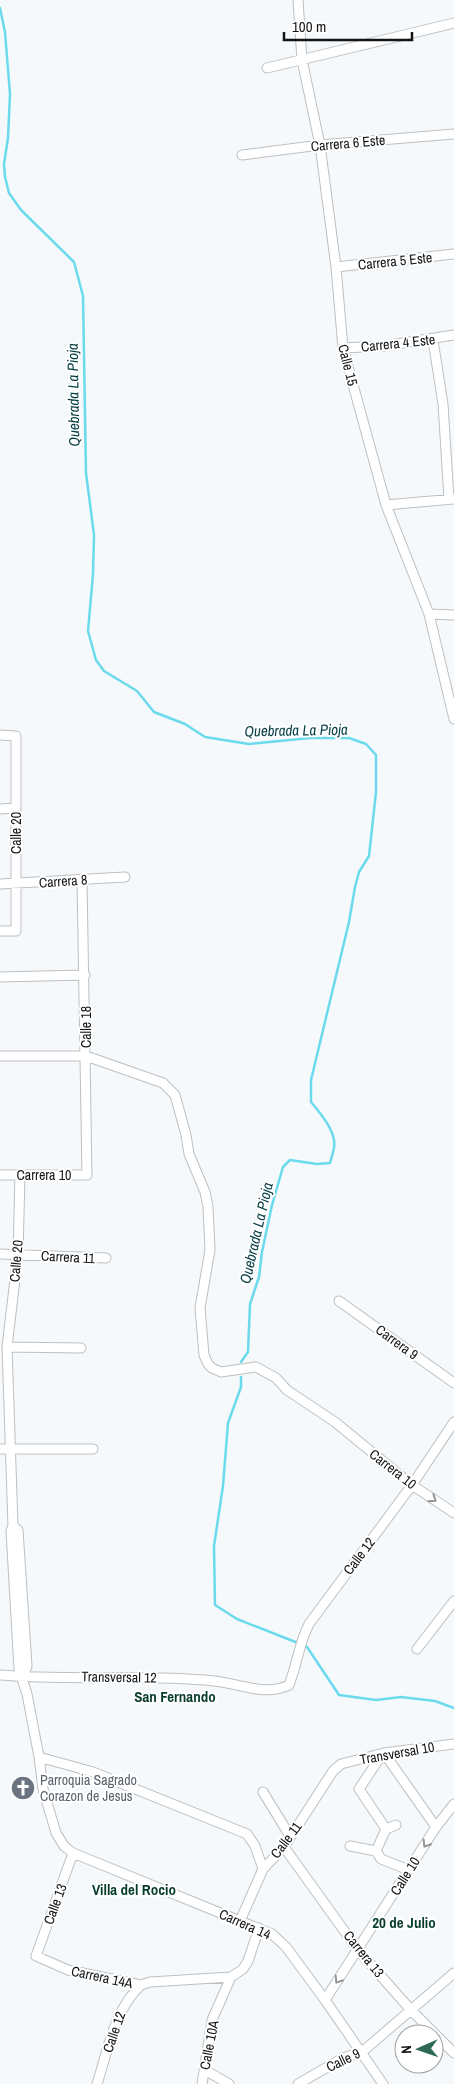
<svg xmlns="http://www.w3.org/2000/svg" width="454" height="2084" font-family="'Archivo Narrow',sans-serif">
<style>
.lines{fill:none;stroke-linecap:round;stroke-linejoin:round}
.stream{stroke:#6adaec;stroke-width:2.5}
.minor-casing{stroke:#bcc0c3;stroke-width:11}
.minor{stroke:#fff;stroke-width:9}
.oneway{stroke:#959596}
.labels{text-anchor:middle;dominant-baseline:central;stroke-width:4;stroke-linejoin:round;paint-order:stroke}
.street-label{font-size:14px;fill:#131415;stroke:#fff}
.worship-label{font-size:14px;fill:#5b616d;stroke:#fff;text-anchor:start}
.water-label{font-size:15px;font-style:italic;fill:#063d44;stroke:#fff}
.neighbourhood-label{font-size:15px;font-weight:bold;fill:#083d2e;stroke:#fff}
</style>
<rect width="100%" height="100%" fill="#f6f9fc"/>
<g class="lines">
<path class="stream" d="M 0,8 L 5,32 L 10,94 L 8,138 L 4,164 L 5,177 L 9,193 L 21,210 L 74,262 L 83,296 L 86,473 L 94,535 L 93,574 L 88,631 L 96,660 L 104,671 L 137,691 L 154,712 L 185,724 L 205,737 L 249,744 L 310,738 L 349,738 L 366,744 L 376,755 L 376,792 L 369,856 L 359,872 L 355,887 L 349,922 L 311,1080 L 311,1102 C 320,1113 337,1132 334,1148 C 333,1153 331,1159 330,1163 L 317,1164 L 290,1160 L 283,1167 L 272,1205 L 262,1252 L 259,1277 L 250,1304 L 248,1352 L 241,1362
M 241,1377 L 241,1387 L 228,1423 L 223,1486 L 214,1546 L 215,1605 L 237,1619 L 298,1643
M 304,1645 L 307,1647 L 339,1695 L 376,1700 L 401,1697 L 435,1701 L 454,1708"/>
<g class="minor-casing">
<path id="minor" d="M 298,0 L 302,60 L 320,145 L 336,267 L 343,348 L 386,505 L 429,614 L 454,719
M 267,68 L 454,23
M 242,155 L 320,145 L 454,134
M 336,267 L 454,254
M 433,340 L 443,404 L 449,499
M 343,348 L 384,346 L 454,335
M 386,505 L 454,499
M 429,614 L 454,615
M 0,735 L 16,736 L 16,931 L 0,931
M 0,809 L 16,808
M 0,884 L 125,877
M 0,977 L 85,975
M 0,1056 L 86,1056 L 163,1083 L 175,1095 L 186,1135 L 189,1154 L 205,1192 L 208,1207 L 210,1250 L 200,1308 L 204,1355 L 208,1364 L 212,1368 L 221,1372 L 256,1367 L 276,1378 L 287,1390 L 335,1422 L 412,1485 L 454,1513
M 0,1175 L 87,1175 L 82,880
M 20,1175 L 18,1254 L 7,1347 L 13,1526 L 11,1531 L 19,1669 L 27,1694 L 39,1757 L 43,1789 L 56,1833 L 64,1846 L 73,1853 L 272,1934 L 286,1947 L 325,2000 L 383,2084
M 0,1254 L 106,1258
M 339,1301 L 454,1383
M 7,1347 L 81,1348
M 0,1449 L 93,1449
M 13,1526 L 18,1530 L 27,1666 L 23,1677
M 417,1649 L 454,1601
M 0,1675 C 71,1681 143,1674 214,1681 C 238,1683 265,1697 289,1685 C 297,1665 299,1643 309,1624 L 412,1485 L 454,1422
M 384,1753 L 436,1827
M 378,1755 L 379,1759 L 359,1789 L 386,1829
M 39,1757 L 93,1772 L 247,1834 L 255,1846 L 263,1869
M 263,1792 L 290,1836
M 350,1846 L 376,1851 L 381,1859 L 409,1870
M 284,1847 L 358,1950 L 410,2009 L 454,2053
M 376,1851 L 386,1829 L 396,1825
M 73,1853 L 36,1956 L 68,1970 L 141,1985 L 150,1982 L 231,1977
M 240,1921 L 263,1869 L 284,1847 L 333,1771 L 341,1764 L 384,1753 L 454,1744
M 325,2000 L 436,1827 L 454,1804
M 205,2070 L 229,2084
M 97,2084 C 108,2050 114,2010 141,1985
M 202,2084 L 212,2020 L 231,1977 L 243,1969 L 248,1961 L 259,1928
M 298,2084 L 343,2058 L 362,2052 L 454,1973"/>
</g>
<use href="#minor" class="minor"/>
</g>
<defs><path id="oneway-chevron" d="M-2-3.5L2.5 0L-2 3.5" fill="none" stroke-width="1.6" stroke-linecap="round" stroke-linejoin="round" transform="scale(1.25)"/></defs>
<g class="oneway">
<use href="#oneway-chevron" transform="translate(433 1499) rotate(34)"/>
<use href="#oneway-chevron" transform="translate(426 1844) rotate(122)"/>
<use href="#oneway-chevron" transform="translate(338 1980) rotate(123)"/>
</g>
<defs>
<g id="church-disc" transform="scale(1.25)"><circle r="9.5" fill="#6b7280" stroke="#fff"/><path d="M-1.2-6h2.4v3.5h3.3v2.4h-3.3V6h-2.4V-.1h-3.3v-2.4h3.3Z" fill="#fff"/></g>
</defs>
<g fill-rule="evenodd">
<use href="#church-disc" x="23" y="1788"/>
</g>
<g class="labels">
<g class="street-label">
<text transform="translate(348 143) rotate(-5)">Carrera 6 Este</text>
<text transform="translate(395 261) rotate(-6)">Carrera 5 Este</text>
<text transform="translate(398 343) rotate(-6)">Carrera 4 Este</text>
<text transform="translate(348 365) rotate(76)">Calle 15</text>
<text transform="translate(16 833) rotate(-90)">Calle 20</text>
<text transform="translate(63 881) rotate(-4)">Carrera 8</text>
<text transform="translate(86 1027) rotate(-90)">Calle 18</text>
<text x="44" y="1175">Carrera 10</text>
<text transform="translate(68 1257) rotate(3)">Carrera 11</text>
<text transform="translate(16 1261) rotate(-85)">Calle 20</text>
<text transform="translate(397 1342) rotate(36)">Carrera 9</text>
<text transform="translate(393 1469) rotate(38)">Carrera 10</text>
<text transform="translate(359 1556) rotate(-53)">Calle 12</text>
<text transform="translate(119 1677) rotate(1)">Transversal 12</text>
<text transform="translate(397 1753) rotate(-10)">Transversal 10</text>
<text transform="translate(286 1840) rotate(-53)">Calle 11</text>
<text transform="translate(405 1876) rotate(-58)">Calle 10</text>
<text transform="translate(55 1904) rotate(-70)">Calle 13</text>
<text transform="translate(245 1924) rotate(24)">Carrera 14</text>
<text transform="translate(364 1954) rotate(51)">Carrera 13</text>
<text transform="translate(102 1977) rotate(12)">Carrera 14A</text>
<text transform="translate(114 2032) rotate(-71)">Calle 12</text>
<text transform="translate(209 2045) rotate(-79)">Calle 10A</text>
<text transform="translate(343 2060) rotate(-26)">Calle 9</text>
</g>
<g class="worship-label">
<text x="40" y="1780">Parroquia Sagrado<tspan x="40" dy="16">Corazon de Jesus</tspan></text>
</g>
<g class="water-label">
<text transform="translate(73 395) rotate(-91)">Quebrada La Pioja</text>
<text transform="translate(296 730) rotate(-1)">Quebrada La Pioja</text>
<text transform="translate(256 1233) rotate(-77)">Quebrada La Pioja</text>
</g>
<g class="neighbourhood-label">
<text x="175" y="1696">San Fernando</text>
<text x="134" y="1889">Villa del Rocio</text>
<text x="404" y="1922">20 de Julio</text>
</g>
</g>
<g transform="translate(419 2049) rotate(268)"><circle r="24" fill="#ffffff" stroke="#a1a1a1"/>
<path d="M0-4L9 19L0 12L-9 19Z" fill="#2c6a55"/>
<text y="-8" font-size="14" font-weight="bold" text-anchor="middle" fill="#131415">N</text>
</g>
<path d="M284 32v8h128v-8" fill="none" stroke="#131415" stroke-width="2.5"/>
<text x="292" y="32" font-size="15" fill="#131415" stroke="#ffffff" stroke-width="4" paint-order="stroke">100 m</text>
</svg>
